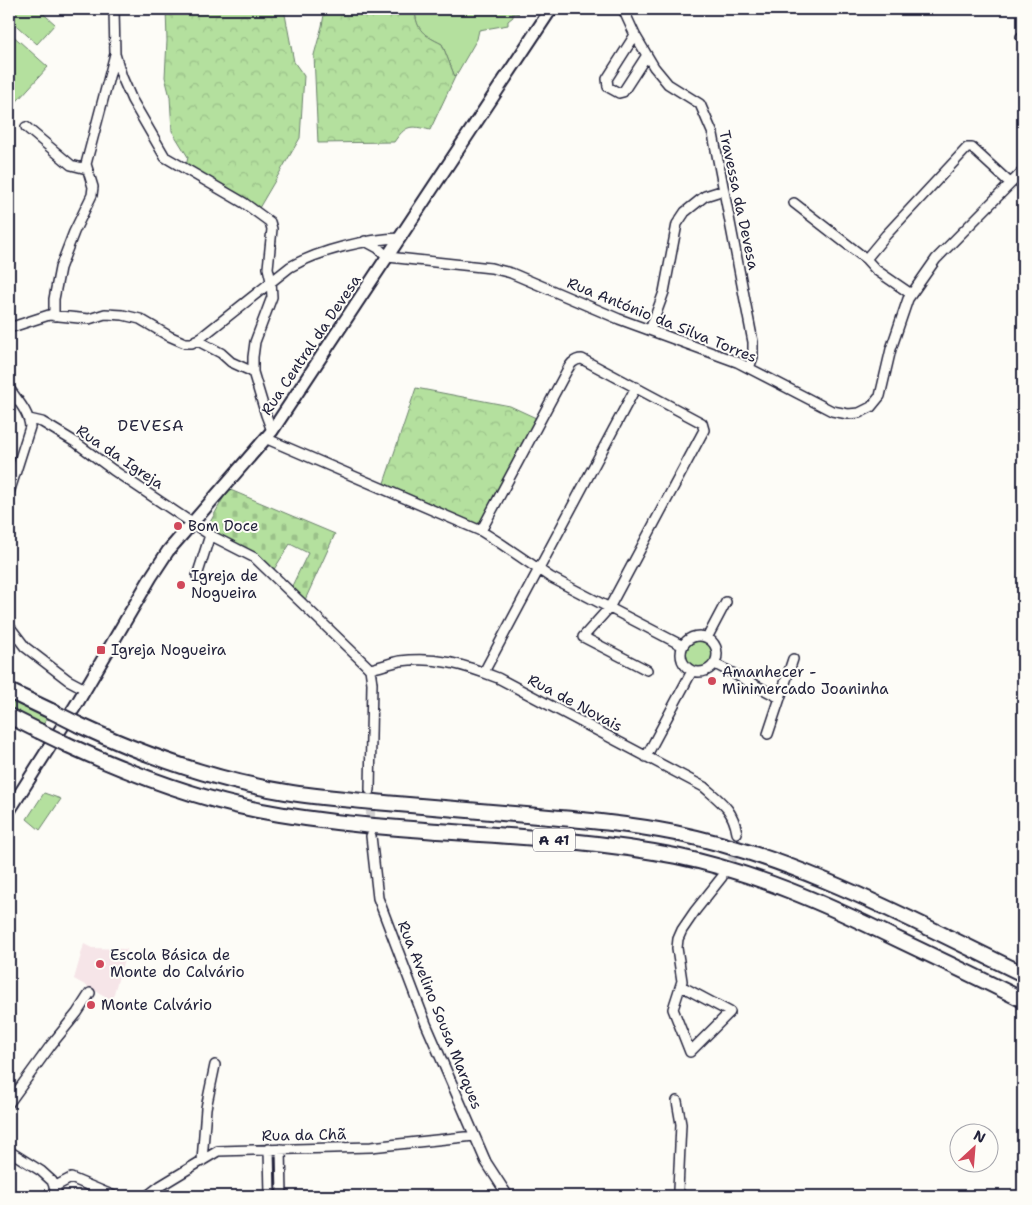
<svg xmlns="http://www.w3.org/2000/svg" width="1032" height="1205" font-family="'Shantell Sans',sans-serif">
<style>
.built{fill:#f6e5e8}
.green{fill:#b4e09e;stroke:#6b816c}
.forest{fill:url(#forest-crowns);stroke:#6b816c}
.cemetery{fill:url(#cemetery-stones);stroke:#6b816c}
.lines{fill:none;stroke-linecap:round;stroke-linejoin:round}
.minor-tunnel{stroke:#d1d0d1;stroke-width:9;stroke-dasharray:9 4.5;stroke-linecap:butt}
.minor-casing{stroke:#22223b;stroke-width:12}
.major-casing{stroke:#22223b;stroke-width:15}
.highway-casing{stroke:#22223b;stroke-width:18}
.minor{stroke:#fdfcf7;stroke-width:9}
.major{stroke:#fdfcf7;stroke-width:11}
.highway{stroke:#fdfcf7;stroke-width:14}
.highway-bridge-casing{stroke:#22223b;stroke-width:18;stroke-linecap:butt}
.highway-bridge{stroke:#fdfcf7;stroke-width:14}
.poi-dot{fill:#d1495b;stroke:#fdfcf7;stroke-width:2}
.labels{text-anchor:middle;dominant-baseline:central;stroke-width:4;stroke-linejoin:round;paint-order:stroke}
.shield{fill:#fdfcf7;stroke:#646373;stroke-width:1}
.shield-label{font-size:14px;font-weight:bold;fill:#22223b}
.street-label{font-size:15px;fill:#22223b;stroke:#fdfcf7}
.poi-label{font-size:15px;fill:#22223b;stroke:#fdfcf7;text-anchor:start}
.neighbourhood-label{font-size:16px;letter-spacing:1px;fill:#22223b;stroke:#fdfcf7}
</style>
<defs>
<pattern id="forest-crowns" width="20" height="18" patternUnits="userSpaceOnUse" patternTransform="scale(1.25)"><rect width="20" height="18" fill="#b4e09e"/><path d="M2 6a3 3 0 1 1 6 0M12 15a3 3 0 1 1 6 0" fill="none" stroke="#9ac089"/></pattern>
<pattern id="cemetery-stones" width="16" height="16" patternUnits="userSpaceOnUse" patternTransform="scale(1.25)"><rect width="16" height="16" fill="#b4e09e"/><path d="M2 7V4a2 2 0 0 1 4 0v3zM10 15v-3a2 2 0 0 1 4 0v3z" fill="#9ac089"/></pattern>
</defs>
<rect width="100%" height="100%" fill="#fdfcf7"/>
<filter id="ink" filterUnits="userSpaceOnUse"><feTurbulence type="fractalNoise" baseFrequency=".02" numOctaves="2"/><feDisplacementMap in="SourceGraphic" scale="10" xChannelSelector="R" yChannelSelector="G"/><feConvolveMatrix kernelMatrix="1 2 1 2 8 2 1 2 1" color-interpolation-filters="sRGB"/></filter>
<g filter="url(#ink)">
<path class="built" d="M 84,944 L 92,948 L 127,949 L 112,1000 L 74,979 Z"/>
<path class="green" d="M 9,9 L 38,9 L 55,24 L 37,44 L 9,19 Z
M 415,9 L 514,9 L 519,14 L 513,13 L 513,17 L 508,21 L 508,25 L 479,30 L 477,39 L 455,77 L 442,44 C 424,35 416,32 415,9 Z
M 9,32 L 48,67 L 9,110 Z
M686 655a14 14 0 1 1 28 0a14 14 0 1 1-28 0Z
M 9,699 L 47,718 L 43,725 L 9,708 Z
M 44,793 L 61,799 L 40,830 L 27,819 Z"/>
<path class="forest" d="M 166,9 L 284,9 L 294,62 L 304,76 L 300,138 L 259,208 L 186,166 L 188,157 L 172,131 L 170,97 L 165,77 L 167,41 Z
M 325,9 L 415,9 C 416,31 424,35 442,44 L 455,77 L 430,130 C 410,125 406,125 394,142 L 318,143 L 314,55 L 322,26 Z
M 416,388 L 510,406 L 536,418 L 480,524 L 474,525 L 383,486 Z"/>
<path class="cemetery" d="M 228,489 L 335,534 L 305,600 L 291,588 L 308,553 L 290,544 L 273,571 L 207,528 Z"/>
<g class="lines">
<path class="minor-tunnel" d="M 370,797 L 371,829
M 725,872 L 734,856 L 737,833"/>
<g class="minor-casing">
<path id="minor" d="M 114,9 L 115,54 L 122,77 L 132,100 L 165,157 L 244,203 L 270,222 L 272,229 L 268,268 L 271,281 L 272,297 L 255,342 L 253,357 L 253,372 L 266,415 L 272,431
M 623,9 L 635,35 L 654,67 L 668,84 L 700,104 L 713,134 L 753,342 L 753,357 L 749,368
M 635,35 L 607,79 L 608,87 L 619,93 L 623,92 L 647,55
M 1021,37 L 1023,38
M 26,127 L 71,165 L 87,169
M 794,203 L 866,259 L 876,270 L 911,294
M 365,241 L 378,248 L 388,257 L 491,268 L 511,273 L 619,319 L 737,362 L 832,411 L 848,414 L 859,413 L 871,407 L 880,396 L 891,349 L 908,299 L 936,259 L 1023,171
M 866,259 L 886,235 L 967,148 L 972,148 L 1010,183
M 54,316 L 54,299 L 60,268 L 74,232 L 92,195 L 93,187 L 86,164 L 115,54
M 9,328 L 49,315 L 89,319 L 105,314 L 123,315 L 140,319 L 169,336 L 185,343 L 192,343 L 203,336 L 290,267 C 320,250 366,239 401,238
M 650,330 L 664,292 L 677,224 L 685,212 L 705,196 L 724,190
M 196,340 L 221,353 L 231,362 L 253,372
M 9,388 C 17,400 29,412 30,427 L 9,493
M 29,419 L 42,422 L 75,442 L 113,470 L 210,535 L 255,558 L 365,664 L 370,669 L 372,683 L 370,790
M 265,438 L 481,531 L 500,543 L 550,577 L 683,646
M 481,531 L 565,374 C 569,367 572,359 582,359 L 702,423 L 704,430 L 609,608 L 583,637 L 647,670
M 197,576 L 210,535
M 9,626 L 25,647 L 68,680 L 85,689
M681 654a18 18 0 1 1 36 0a18 18 0 1 1-36 0Z
M 707,638 L 726,602
M 715,664 L 780,698
M 370,669 C 380,667 390,663 400,661 C 436,656 465,665 498,678 L 704,787 C 721,802 733,809 737,833
M 484,672 L 636,387
M 768,734 L 793,659
M 646,757 L 692,671
M 371,836 L 378,898 L 426,1024 L 486,1162 L 508,1196
M 681,986 L 730,1012 L 690,1052 L 673,1009 L 682,981 L 677,948 L 678,939 L 682,930 L 695,911 L 722,877
M 677,1101 L 681,1124 L 678,1190 L 682,1196
M 9,1103 L 51,1045 L 77,1013 L 90,993
M 269,1149 L 270,1196
M 281,1149 L 282,1196
M 9,1151 L 41,1171 L 52,1181 L 58,1196
M 202,1161 L 206,1108 L 215,1065
M 54,1187 L 71,1178 L 114,1196
M 147,1196 L 160,1186 L 218,1151 L 371,1147 L 474,1136"/>
</g>
<g class="major-casing">
<path id="major" d="M 9,811 L 76,705 L 151,577 L 168,551 L 272,431 L 551,9"/>
</g>
<g class="highway-casing">
<path id="highway" d="M 9,691 L 51,711
M 9,716 L 39,731
M 79,725 C 146,756 214,780 286,792 C 315,797 345,799 375,802 C 429,807 483,811 538,816 C 584,820 630,824 675,833 C 799,858 911,920 1023,974
M 68,745 C 129,773 191,797 257,810 C 395,837 538,829 676,856 C 754,872 826,904 897,939 C 939,959 981,979 1023,1000"/>
</g>
<use href="#minor" class="minor"/>
<use href="#major" class="major"/>
<use href="#highway" class="highway"/>
<g class="highway-bridge-casing">
<path id="highway-bridge" d="M 51,711 L 79,725
M 39,731 L 68,745"/>
</g>
<use href="#highway-bridge" class="highway-bridge"/>
</g>
</g>
<g class="poi-dot">
<circle cx="178" cy="526" r="5"/>
<circle cx="181" cy="585" r="5"/>
<rect x="96" y="645" width="10" height="10" rx="2.5"/>
<circle cx="712" cy="681" r="5"/>
<circle cx="100" cy="964" r="5"/>
<circle cx="91" cy="1005" r="5"/>
</g>
<g class="labels">
<rect class="shield" x="533" y="828.5" width="42" height="23" rx="4"/>
<g class="shield-label">
<text x="554" y="840">A 41</text>
</g>
<g class="street-label">
<text transform="translate(739 200) rotate(78)">Travessa da Devesa</text>
<text transform="translate(662 320) rotate(22)">Rua António da Silva Torres</text>
<text transform="translate(311 345) rotate(-56)">Rua Central da Devesa</text>
<text transform="translate(120 457) rotate(34)">Rua da Igreja</text>
<text transform="translate(575 703) rotate(28)">Rua de Novais</text>
<text transform="translate(440 1015) rotate(68)">Rua Avelino Sousa Marques</text>
<text transform="translate(304 1135) rotate(-1)">Rua da Chã</text>
</g>
<g class="poi-label">
<text x="188" y="526">Bom Doce</text>
<text x="191" y="576">Igreja de<tspan x="191" dy="17">Nogueira</tspan></text>
<text x="111" y="650">Igreja Nogueira</text>
<text x="722" y="672">Amanhecer -<tspan x="722" dy="17">Minimercado Joaninha</tspan></text>
<text x="110" y="955">Escola Básica de<tspan x="110" dy="17">Monte do Calvário</tspan></text>
<text x="101" y="1005">Monte Calvário</text>
</g>
<g class="neighbourhood-label">
<text x="151" y="425">DEVESA</text>
</g>
</g>
<rect width="1032" height="1205" fill="none" stroke="#fdfcf7" stroke-width="30"/>
<rect x="15" y="15" width="1002" height="1175" fill="none" stroke="#22223b" stroke-width="2" filter="url(#ink)"/>
<g transform="translate(974 1148) rotate(26)"><circle r="24" fill="#fdfcf7" stroke="#a5a5ac"/>
<path d="M0-4L9 19L0 12L-9 19Z" fill="#d1495b"/>
<text y="-8" font-size="14" font-weight="bold" text-anchor="middle" fill="#22223b">N</text>
</g>
</svg>
